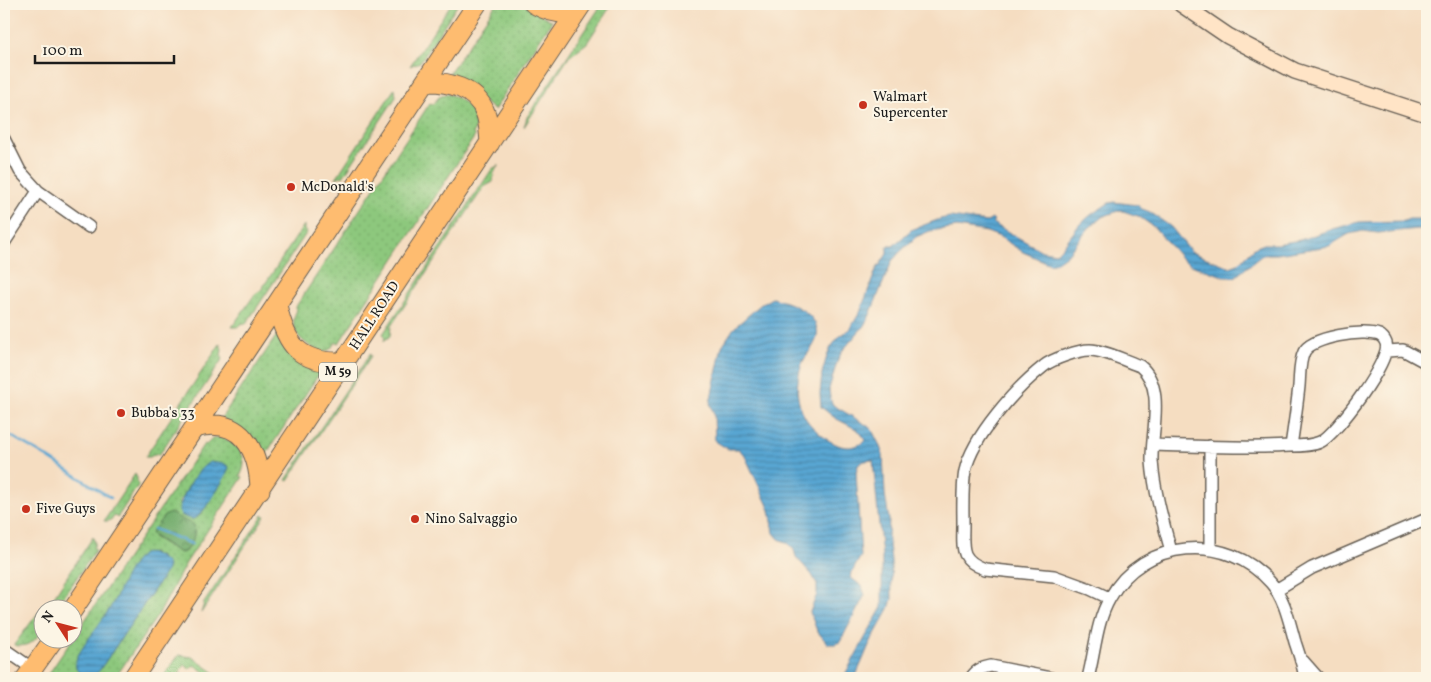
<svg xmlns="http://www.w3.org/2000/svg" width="1431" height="682" font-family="Vollkorn,serif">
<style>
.grass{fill:url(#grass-dots);stroke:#54724c;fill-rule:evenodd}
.forest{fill:url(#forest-crowns);stroke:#476444}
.water{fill:url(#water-rules);stroke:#3a6177}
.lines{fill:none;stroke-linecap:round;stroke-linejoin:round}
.stream{stroke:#59a6d2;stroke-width:2.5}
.minor-casing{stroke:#686056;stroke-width:14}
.secondary-casing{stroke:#686056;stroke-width:18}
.trunk-casing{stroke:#686056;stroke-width:21}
.minor{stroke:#fff;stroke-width:11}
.secondary{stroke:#ffe4c6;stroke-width:15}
.trunk{stroke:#febc70;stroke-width:19}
.poi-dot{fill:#c8321e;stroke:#fcf5e5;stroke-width:2}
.labels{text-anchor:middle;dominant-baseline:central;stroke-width:4;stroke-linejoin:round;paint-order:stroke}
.shield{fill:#fcf5e5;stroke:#5f5d58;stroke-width:1}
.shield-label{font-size:12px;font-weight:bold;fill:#1c1c1c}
.poi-label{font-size:14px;fill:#1c1c1c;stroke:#fcf5e5;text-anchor:start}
.street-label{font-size:14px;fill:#1c1c1c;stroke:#fcf5e5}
</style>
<defs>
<pattern id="grass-dots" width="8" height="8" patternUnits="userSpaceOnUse" patternTransform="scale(1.25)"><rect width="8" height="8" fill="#8dc87d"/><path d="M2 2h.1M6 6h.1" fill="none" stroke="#79ab6b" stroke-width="1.8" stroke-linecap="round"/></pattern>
<pattern id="forest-crowns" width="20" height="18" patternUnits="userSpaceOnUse" patternTransform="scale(1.25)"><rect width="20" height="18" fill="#72ac6c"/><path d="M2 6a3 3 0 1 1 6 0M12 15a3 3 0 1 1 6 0" fill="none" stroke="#5d8b58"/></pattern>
<pattern id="water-rules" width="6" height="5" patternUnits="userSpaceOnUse" patternTransform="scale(1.25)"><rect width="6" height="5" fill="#59a6d2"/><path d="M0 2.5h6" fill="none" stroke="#4986aa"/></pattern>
</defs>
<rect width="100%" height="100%" fill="#fcf5e5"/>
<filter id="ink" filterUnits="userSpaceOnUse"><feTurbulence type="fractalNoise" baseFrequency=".02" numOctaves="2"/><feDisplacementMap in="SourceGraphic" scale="10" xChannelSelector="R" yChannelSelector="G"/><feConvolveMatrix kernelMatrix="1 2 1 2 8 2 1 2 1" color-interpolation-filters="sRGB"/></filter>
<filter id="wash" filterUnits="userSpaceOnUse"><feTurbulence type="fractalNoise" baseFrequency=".0096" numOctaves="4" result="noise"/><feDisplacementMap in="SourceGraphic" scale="20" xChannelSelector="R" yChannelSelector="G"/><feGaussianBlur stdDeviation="1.12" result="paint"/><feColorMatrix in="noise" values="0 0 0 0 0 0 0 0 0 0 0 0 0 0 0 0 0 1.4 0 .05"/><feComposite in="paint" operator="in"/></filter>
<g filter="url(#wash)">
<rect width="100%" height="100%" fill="#f5ddc1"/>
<path class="grass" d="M 451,4 L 458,4 L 420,62 L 410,66 Z
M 496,4 L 523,4 L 552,21 L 494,110 L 449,74 Z
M 602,4 L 612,4 L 587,43 L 569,57 L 524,127 L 527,117 Z
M 395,88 L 396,97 L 343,177 L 341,176 L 336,178 Z
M 448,94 C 466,100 481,115 473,134 L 475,136 L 339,343 L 336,342 C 333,346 330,351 324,352 C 319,352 314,349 310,346 C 296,337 289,325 297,310 L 295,308 L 430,103 L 433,104 L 439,97 Z
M 499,165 L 494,172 L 493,182 L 484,187 L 391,326 L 390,336 L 384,341 L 385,336 L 383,334 L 492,169 Z
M 304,225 L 304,230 L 307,232 L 246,324 L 243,323 L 238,327 L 232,327 L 255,294 L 261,290 Z
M 277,335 L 321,371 L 264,457 L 222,417 Z
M 220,344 L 222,349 L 221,356 L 223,358 L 159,455 L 157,453 L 150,457 L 145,457 Z
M 370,354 L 371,356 L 288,481 L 286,480 Z
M 220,437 C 237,442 251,458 240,476 L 243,477 L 186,563 L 160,612 L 115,678 L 46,678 L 204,444 L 206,445 L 212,439 ZM 202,468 L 209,500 L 201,514 L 193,519 L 182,516 L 179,502 ZM 195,531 C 192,540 191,552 180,553 L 153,537 ZM 150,553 L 161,557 L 166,572 L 99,671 L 88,678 L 76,669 L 77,657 L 113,604 L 132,567 Z
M 135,474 L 137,478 L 137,482 L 139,484 L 117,518 L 115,516 L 109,521 L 104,521 Z
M 263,515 L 265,516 L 201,613 L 204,603 Z
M 93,537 L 95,543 L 93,548 L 96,550 L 55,609 L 42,610 C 42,615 43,621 42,627 C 40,639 26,649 14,645 L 41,609 L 51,601 Z
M 179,655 L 192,657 L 222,678 L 213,678 L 194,665 L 190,669 L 184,665 L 176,678 L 162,678 Z"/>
<path class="forest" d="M 170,513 L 194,525 C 196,536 191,551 180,553 L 153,536 L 151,533 L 164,516 Z"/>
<path class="water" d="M 1114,202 L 1137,205 L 1142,209 L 1150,212 L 1171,227 L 1191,252 L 1230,267 L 1238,264 L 1254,248 L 1264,244 L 1277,244 L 1300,240 L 1332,229 L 1359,222 L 1404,221 L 1409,219 L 1427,219 L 1427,230 L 1419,229 L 1378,233 L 1363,231 L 1349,234 L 1329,246 L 1277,254 L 1266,254 L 1261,256 L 1235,277 L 1226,277 L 1191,265 L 1182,259 L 1154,227 L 1138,216 L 1120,210 L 1102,217 L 1089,228 L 1067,255 L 1057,262 L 1050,264 L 1023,252 L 1000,237 L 987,232 L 957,227 L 930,231 L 916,237 L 899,253 L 892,261 L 869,317 L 863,327 L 843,350 L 838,359 L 829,389 L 830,398 L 833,405 L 868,426 L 872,430 L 879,444 L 883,455 L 885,494 L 889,520 L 888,537 L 891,560 L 892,599 L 889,609 L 870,643 L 855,678 L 843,678 L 882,607 L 882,557 L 873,460 C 863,461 858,461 856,472 L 861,556 L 852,572 L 851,578 L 862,586 L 865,595 L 840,642 L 835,644 L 828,644 L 817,631 L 810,612 L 817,594 L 817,584 L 812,575 L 796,557 L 794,550 L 788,543 L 779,539 L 774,533 L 770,510 L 745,456 L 739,449 L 728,449 L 715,441 L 714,415 L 710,403 L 722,346 L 734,328 L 760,305 L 772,298 C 788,302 813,310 817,329 C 820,344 804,354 801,367 C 793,393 798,416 819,433 C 825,438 830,442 838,445 C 848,449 858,447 866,440 L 858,430 L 835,418 L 821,407 L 820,394 L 822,373 L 827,356 L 831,347 L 839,337 L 850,329 L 860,312 L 876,270 L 887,254 L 887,246 L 893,246 L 911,230 L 940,219 L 950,217 L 987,222 L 992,219 L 994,221 L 992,223 L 994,224 L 1042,251 L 1056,253 L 1065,244 L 1079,225 L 1092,214 L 1109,203 Z
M 210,462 L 225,464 L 229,467 C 228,475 203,514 196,518 C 190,521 182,516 179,512 C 179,499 198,467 210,462 Z
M 145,553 C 154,553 163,558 168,565 L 166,572 L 99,671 L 93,677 L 88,678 C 77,672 73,669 77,657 C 86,641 98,627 108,611 C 120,594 127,563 145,553 Z"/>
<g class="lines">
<path class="stream" d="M 4,432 L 47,457 L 111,498
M 154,529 L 192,544"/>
</g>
</g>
<g filter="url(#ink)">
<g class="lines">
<g class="minor-casing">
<path id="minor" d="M 4,139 L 20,171 L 38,191 L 89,227
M 4,243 L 38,191
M 1387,351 L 1403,350 L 1427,363
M 1153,445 C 1199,446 1245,449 1290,446 C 1300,446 1311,446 1320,442 C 1336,435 1392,359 1386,343 C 1385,340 1382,336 1379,335 C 1364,329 1311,337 1304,352 C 1299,362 1300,375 1299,386 C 1297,406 1294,426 1291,446
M 1210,549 L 1210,446
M 1276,590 L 1312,568 L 1427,519
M 1109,598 L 1090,589 L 1054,576 L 985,569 C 959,560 963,547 963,524 C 963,508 962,486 965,471 C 973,436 1016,388 1044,366 C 1052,359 1079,350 1090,350 C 1104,350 1126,361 1140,366 C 1166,387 1151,432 1152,461 C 1154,490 1163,522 1171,551
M 4,649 L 33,669
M 1303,661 L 1318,678
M 971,678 C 976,670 981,668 991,666 L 1051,678
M 1088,678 C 1095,652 1096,622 1110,598 C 1143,538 1227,532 1271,583 C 1285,599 1289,621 1295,642 C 1299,654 1303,665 1305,678"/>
</g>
<g class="secondary-casing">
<path id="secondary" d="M 1181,4 L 1228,36 L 1295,71 L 1427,114"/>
</g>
<g class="trunk-casing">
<path id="trunk" d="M 534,4 C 548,12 560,15 576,13
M 425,82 C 447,81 476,88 485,112 C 489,121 489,132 490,143
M 277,305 C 286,346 300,364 345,362
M 195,428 C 241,415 259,450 260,490
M 72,611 L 477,4
M 26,678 L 53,640
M 133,678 L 582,4"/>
</g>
<use href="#minor" class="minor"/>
<use href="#secondary" class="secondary"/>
<use href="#trunk" class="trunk"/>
</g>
</g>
<g class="poi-dot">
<circle cx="863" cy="105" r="5"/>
<circle cx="291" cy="187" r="5"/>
<circle cx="121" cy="413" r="5"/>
<circle cx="26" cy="509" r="5"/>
<circle cx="415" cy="519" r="5"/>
</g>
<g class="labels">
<rect class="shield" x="319" y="362.5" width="38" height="19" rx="4"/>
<g class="shield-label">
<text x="338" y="372">M 59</text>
</g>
<g class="poi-label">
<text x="873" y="97">Walmart<tspan x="873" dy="16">Supercenter</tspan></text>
<text x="301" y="187">McDonald's</text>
<text x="131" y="413">Bubba's 33</text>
<text x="36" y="509">Five Guys</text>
<text x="425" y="519">Nino Salvaggio</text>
</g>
<g class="street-label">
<text transform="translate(375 316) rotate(-57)">HALL ROAD</text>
</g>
</g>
<rect width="1431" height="682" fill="none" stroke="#fcf5e5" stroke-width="20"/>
<g transform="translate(58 624) rotate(306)"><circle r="24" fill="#fcf5e5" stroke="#a29e95"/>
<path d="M0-4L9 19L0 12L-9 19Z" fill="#c8321e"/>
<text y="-8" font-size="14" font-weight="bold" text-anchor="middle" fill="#1c1c1c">N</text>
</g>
<path d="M35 55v8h139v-8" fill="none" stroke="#1c1c1c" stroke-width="2.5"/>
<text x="42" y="55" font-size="15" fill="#1c1c1c" stroke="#fcf5e5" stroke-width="4" paint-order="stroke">100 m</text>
</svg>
